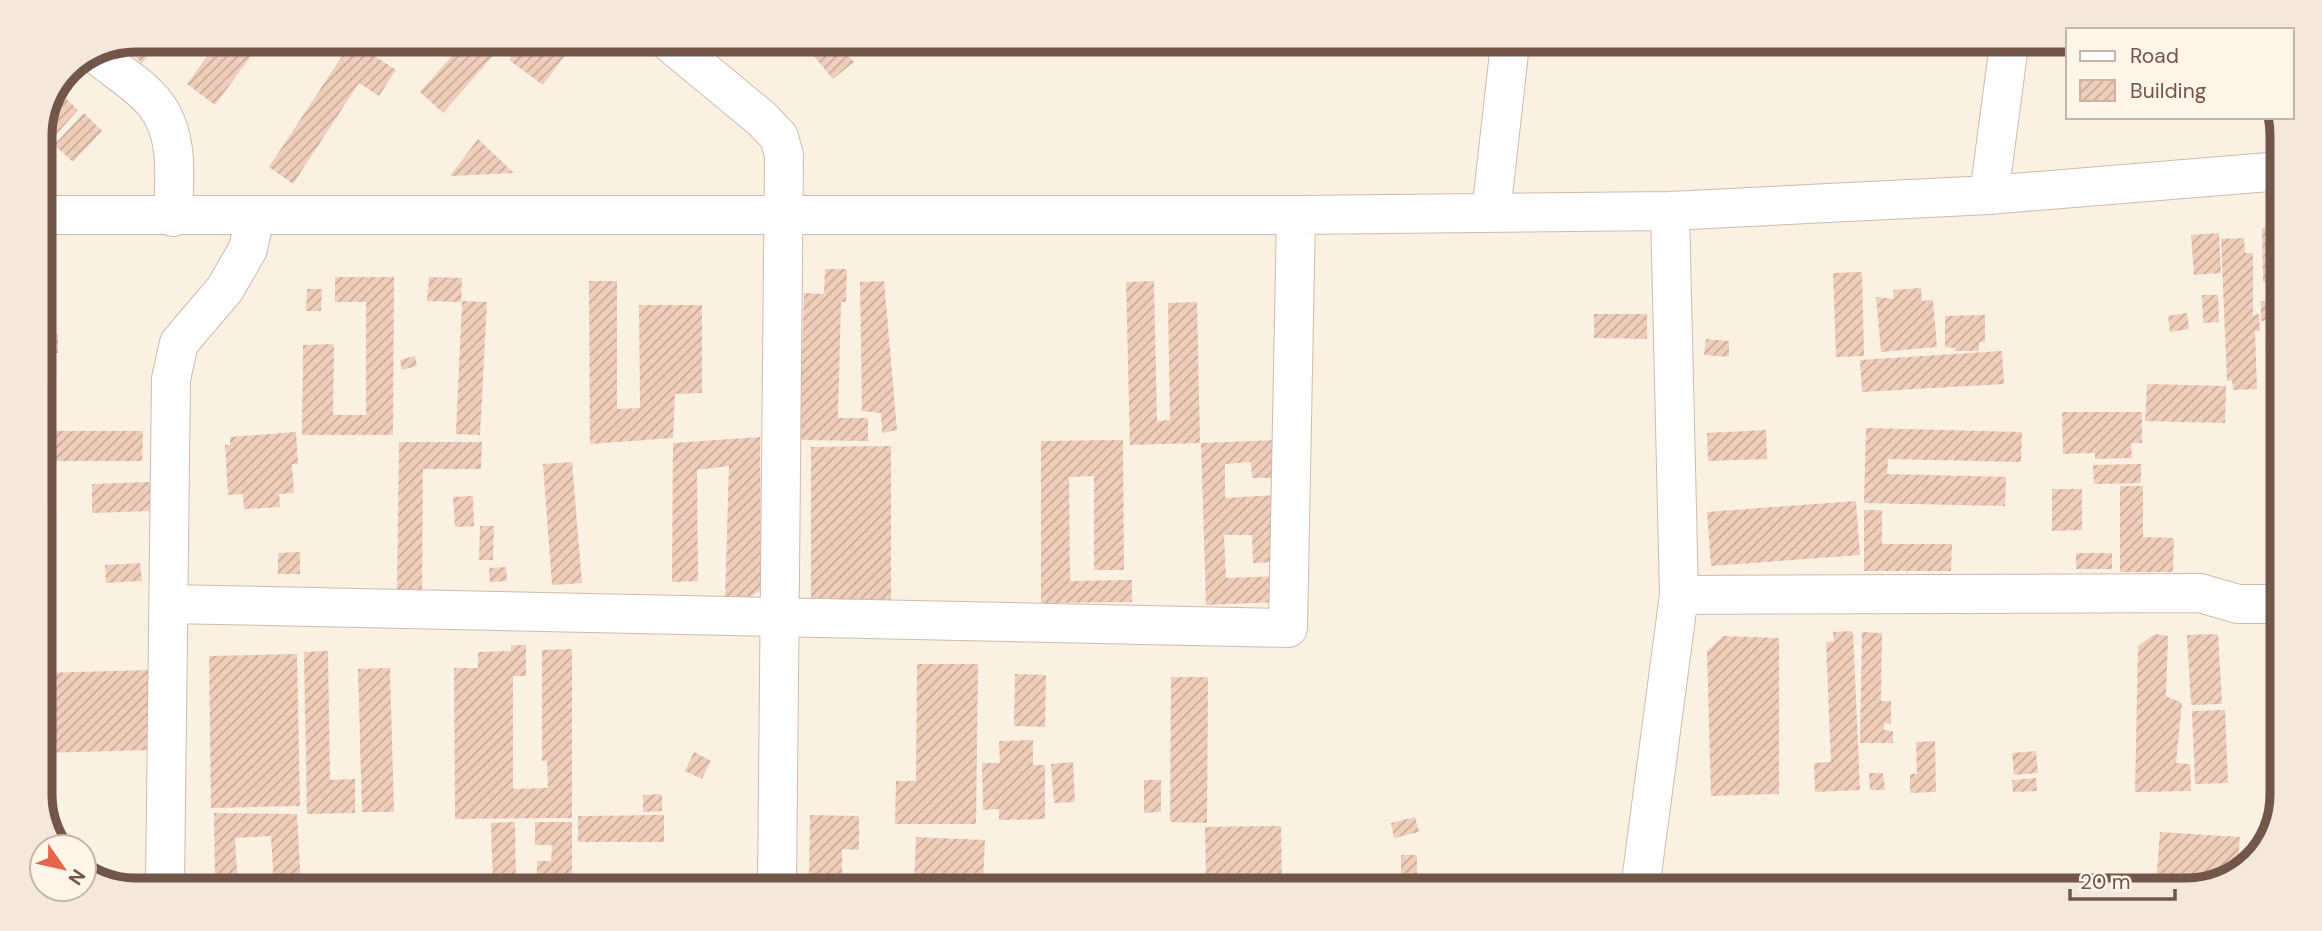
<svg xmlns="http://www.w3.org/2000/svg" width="2322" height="931" font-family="'DM Sans',sans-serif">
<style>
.building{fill:url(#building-hatch)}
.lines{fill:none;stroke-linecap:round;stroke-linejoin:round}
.street-casing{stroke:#cfbaad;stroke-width:40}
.street{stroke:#fff;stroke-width:38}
.rim{fill:none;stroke:#73564a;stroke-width:9}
</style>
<defs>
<pattern id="building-hatch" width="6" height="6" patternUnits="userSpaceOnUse" patternTransform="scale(1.75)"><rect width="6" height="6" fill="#f0cebb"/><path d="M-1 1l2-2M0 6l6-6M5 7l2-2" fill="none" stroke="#c7aa9a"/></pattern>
</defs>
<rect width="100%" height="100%" fill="#fbf1e3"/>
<path class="building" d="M 135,40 L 163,40 L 142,63 L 123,45 Z
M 219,40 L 262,41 L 215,105 L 187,84 Z
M 352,41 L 396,70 L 379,96 L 359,83 L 293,184 L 269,167 Z
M 374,41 L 390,41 L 384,49 Z
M 465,41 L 506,41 L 443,113 L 420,92 Z
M 523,41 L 576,41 L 543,85 L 509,60 Z
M 802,42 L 838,42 L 854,62 L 833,79 Z
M 58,91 L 78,110 L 52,139 L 41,129 Z
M 84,113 L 102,131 L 73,162 L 54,145 Z
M 478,139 L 514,173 L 450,176 Z
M 2281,227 L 2280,381 L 2270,381 L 2265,340 L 2273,339 L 2272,320 L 2261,321 L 2261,301 L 2269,301 L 2269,282 L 2263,282 L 2262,228 Z
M 2219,233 L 2221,273 L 2194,275 L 2191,235 Z
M 2244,238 L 2245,253 L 2253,253 L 2253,315 L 2259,314 L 2260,331 L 2255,331 L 2257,389 L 2233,390 L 2232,380 L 2227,381 L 2221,239 Z
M 825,269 L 847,269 L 846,302 L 841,302 L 838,418 L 868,418 L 868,441 L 799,440 L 804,293 L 824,294 Z
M 1862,272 L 1864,356 L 1836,357 L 1833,273 Z
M 335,277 L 394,277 L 393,435 L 302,435 L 303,345 L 334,344 L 333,415 L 366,415 L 366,302 L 335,302 Z
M 429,277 L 462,278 L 461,302 L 427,301 Z
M 589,281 L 617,281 L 617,409 L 640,408 L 639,305 L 702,305 L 702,393 L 675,394 L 673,438 L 590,444 Z
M 884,281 L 897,430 L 882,433 L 881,413 L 862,411 L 860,282 Z
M 1154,281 L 1157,421 L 1170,420 L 1168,303 L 1197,302 L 1200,443 L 1130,445 L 1126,282 Z
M 1921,288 L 1922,301 L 1933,300 L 1937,347 L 1881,352 L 1876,297 L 1894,299 L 1893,290 Z
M 307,289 L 322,289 L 321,311 L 306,311 Z
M 2202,295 L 2218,295 L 2219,322 L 2203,323 Z
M 462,301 L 487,302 L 480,435 L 456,434 Z
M 2187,313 L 2189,329 L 2170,332 L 2168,316 Z
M 1594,314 L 1647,314 L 1647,339 L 1594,338 Z
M 1985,315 L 1985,342 L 1979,342 L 1979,351 L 1955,351 L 1955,348 L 1945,347 L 1945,316 Z
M 58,334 L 58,353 L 40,353 L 40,335 Z
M 1706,339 L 1729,341 L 1729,357 L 1704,355 Z
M 2002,351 L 2004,384 L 1862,392 L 1860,360 Z
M 415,356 L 417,366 L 402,370 L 400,360 Z
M 2147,384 L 2226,386 L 2225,423 L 2145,421 Z
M 2062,412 L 2142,412 L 2142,443 L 2131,443 L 2132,458 L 2095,459 L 2095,453 L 2063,454 Z
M 1866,428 L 2022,432 L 2021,462 L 1888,459 L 1887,474 L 2006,477 L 2005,506 L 1864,503 Z
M 1766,430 L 1767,459 L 1708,461 L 1707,433 Z
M 40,431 L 143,431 L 142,461 L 40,461 Z
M 296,432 L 298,464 L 292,464 L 294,493 L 279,494 L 280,507 L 244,509 L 243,494 L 228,495 L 225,445 L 230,445 L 230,437 Z
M 760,437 L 761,590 L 743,601 L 725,598 L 729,466 L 697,470 L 698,581 L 672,582 L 673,443 Z
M 1123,440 L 1124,570 L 1094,570 L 1094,476 L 1069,477 L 1070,581 L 1132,580 L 1132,602 L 1041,603 L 1041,441 Z
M 1276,440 L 1278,478 L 1252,478 L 1251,462 L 1225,464 L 1225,498 L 1276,495 L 1278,562 L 1253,563 L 1252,535 L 1224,535 L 1226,578 L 1277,576 L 1278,602 L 1206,605 L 1201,443 Z
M 399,442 L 482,442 L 481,469 L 423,469 L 422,594 L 397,594 Z
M 891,446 L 891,613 L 811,613 L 811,447 Z
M 572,462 L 582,583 L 552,585 L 543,464 Z
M 2141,464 L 2141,483 L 2094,484 L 2093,465 Z
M 150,482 L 151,511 L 92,513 L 92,484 Z
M 2120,486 L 2143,486 L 2143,537 L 2174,538 L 2173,572 L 2120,572 Z
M 2052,489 L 2082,489 L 2082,530 L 2052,531 Z
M 473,496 L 474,526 L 455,527 L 453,497 Z
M 1856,501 L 1860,555 L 1711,566 L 1707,512 Z
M 1864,510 L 1882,510 L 1882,544 L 1952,544 L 1951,571 L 1864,571 Z
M 480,526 L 494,526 L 493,560 L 479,560 Z
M 300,552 L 300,574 L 278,574 L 278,553 Z
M 2076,553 L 2112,553 L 2112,569 L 2076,569 Z
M 140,563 L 142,581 L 106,583 L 105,565 Z
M 506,567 L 507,581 L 490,582 L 489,568 Z
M 1853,631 L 1860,790 L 1815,792 L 1814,763 L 1831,762 L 1826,642 L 1834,641 L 1833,632 Z
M 1862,632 L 1882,633 L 1881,701 L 1891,701 L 1891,724 L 1884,723 L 1884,730 L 1893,731 L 1893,743 L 1860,743 Z
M 2155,634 L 2168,636 L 2166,696 L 2182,703 L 2176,763 L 2190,764 L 2191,791 L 2135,792 L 2138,646 Z
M 2218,634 L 2222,704 L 2191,705 L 2187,635 Z
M 1723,636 L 1779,638 L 1779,794 L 1711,796 L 1707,651 Z
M 511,645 L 526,645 L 526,676 L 513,676 L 513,789 L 548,788 L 547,760 L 542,761 L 542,650 L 572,649 L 572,818 L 455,819 L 454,668 L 478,668 L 478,652 L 511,651 Z
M 328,651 L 330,780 L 355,779 L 355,813 L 307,814 L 304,652 Z
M 297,654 L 300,806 L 211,808 L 209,656 Z
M 917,664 L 978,664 L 976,824 L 895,824 L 896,781 L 916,781 Z
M 390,668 L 394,812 L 362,812 L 358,669 Z
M 150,670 L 151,750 L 40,753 L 40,673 Z
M 1015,674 L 1046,675 L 1045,727 L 1014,726 Z
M 1171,677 L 1208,677 L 1207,823 L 1170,822 Z
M 2225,710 L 2228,783 L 2195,784 L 2192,711 Z
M 1033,740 L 1033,765 L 1045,765 L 1045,819 L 999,820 L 999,809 L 983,810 L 982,763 L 1000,763 L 999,741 Z
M 1935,741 L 1936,792 L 1910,793 L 1910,774 L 1917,774 L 1916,742 Z
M 2036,751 L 2038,773 L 2014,775 L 2012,753 Z
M 694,752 L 711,761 L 702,779 L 685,771 Z
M 1073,762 L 1075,802 L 1054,803 L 1051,764 Z
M 1869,773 L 1883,773 L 1885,790 L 1870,790 Z
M 2036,778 L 2037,791 L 2013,792 L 2012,780 Z
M 1144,780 L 1161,780 L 1161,812 L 1144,813 Z
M 662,794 L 662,811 L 643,812 L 643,795 Z
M 214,813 L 297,814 L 301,886 L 274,886 L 271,836 L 235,838 L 238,886 L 215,886 Z
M 664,815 L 664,842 L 578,842 L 578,816 Z
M 810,815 L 859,816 L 859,850 L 842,849 L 842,881 L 809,880 Z
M 1415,817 L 1419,832 L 1394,838 L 1391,823 Z
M 515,822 L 516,884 L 493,885 L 491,823 Z
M 535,822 L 572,822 L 572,887 L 537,887 L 537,861 L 551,861 L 552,845 L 535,845 Z
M 1281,826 L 1282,889 L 1206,888 L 1205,827 Z
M 2160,832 L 2240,837 L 2237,875 L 2187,891 L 2180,891 L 2180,886 L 2156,884 Z
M 916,837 L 985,840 L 983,881 L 963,880 L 962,888 L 914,888 Z
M 1401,855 L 1417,855 L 1417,889 L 1401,889 Z"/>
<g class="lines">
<g class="street-casing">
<path id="street" d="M 669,42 L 762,119 L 779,137 L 784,155 L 777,887
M 98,56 C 116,71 142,86 156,105 C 180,137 174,179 173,217
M 1989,195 L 2009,45
M 1491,213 L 1510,44
M 40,215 L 1296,215 L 1670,211 L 1989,195 L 2281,171
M 1679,595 L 2200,593 L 2238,604 L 2278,604
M 169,604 L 1288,628 L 1296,215
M 165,886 L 171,379 L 179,343 L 225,289 L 248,249 L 255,216
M 1640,889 L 1679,595 L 1670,211"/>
</g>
<use href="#street" class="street"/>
</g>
<path d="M0 0H2322V931H0ZM135 52H2187A83 83 0 0 1 2270 135V795A83 83 0 0 1 2187 878H135A83 83 0 0 1 52 795V135A83 83 0 0 1 135 52Z" fill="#f4e8dc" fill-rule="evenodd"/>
<path class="rim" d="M135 52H2187A83 83 0 0 1 2270 135V795A83 83 0 0 1 2187 878H135A83 83 0 0 1 52 795V135A83 83 0 0 1 135 52Z"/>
<rect x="2066" y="28" width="228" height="91" fill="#fff5e9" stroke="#c7b5a9" stroke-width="2"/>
<rect x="2080" y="51" width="35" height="10" fill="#ffffff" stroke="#c7b5a9" stroke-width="2"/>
<text x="2130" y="63" font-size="21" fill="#73564a">Road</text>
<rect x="2080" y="80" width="35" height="21" fill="url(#building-hatch)" stroke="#c7b5a9" stroke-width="2"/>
<text x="2130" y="98" font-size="21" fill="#73564a">Building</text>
<g transform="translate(63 868) rotate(124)"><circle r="33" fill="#fff5e9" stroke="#c7b5a9" stroke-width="2"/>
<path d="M0-5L12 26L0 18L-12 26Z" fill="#e3664b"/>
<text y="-10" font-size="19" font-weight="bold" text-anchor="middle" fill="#73564a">N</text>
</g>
<path d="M2070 889v10h105v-10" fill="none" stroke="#73564a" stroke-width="3.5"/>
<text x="2080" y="889" font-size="21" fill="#73564a" stroke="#fff5e9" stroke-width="5" paint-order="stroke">20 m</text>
</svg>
